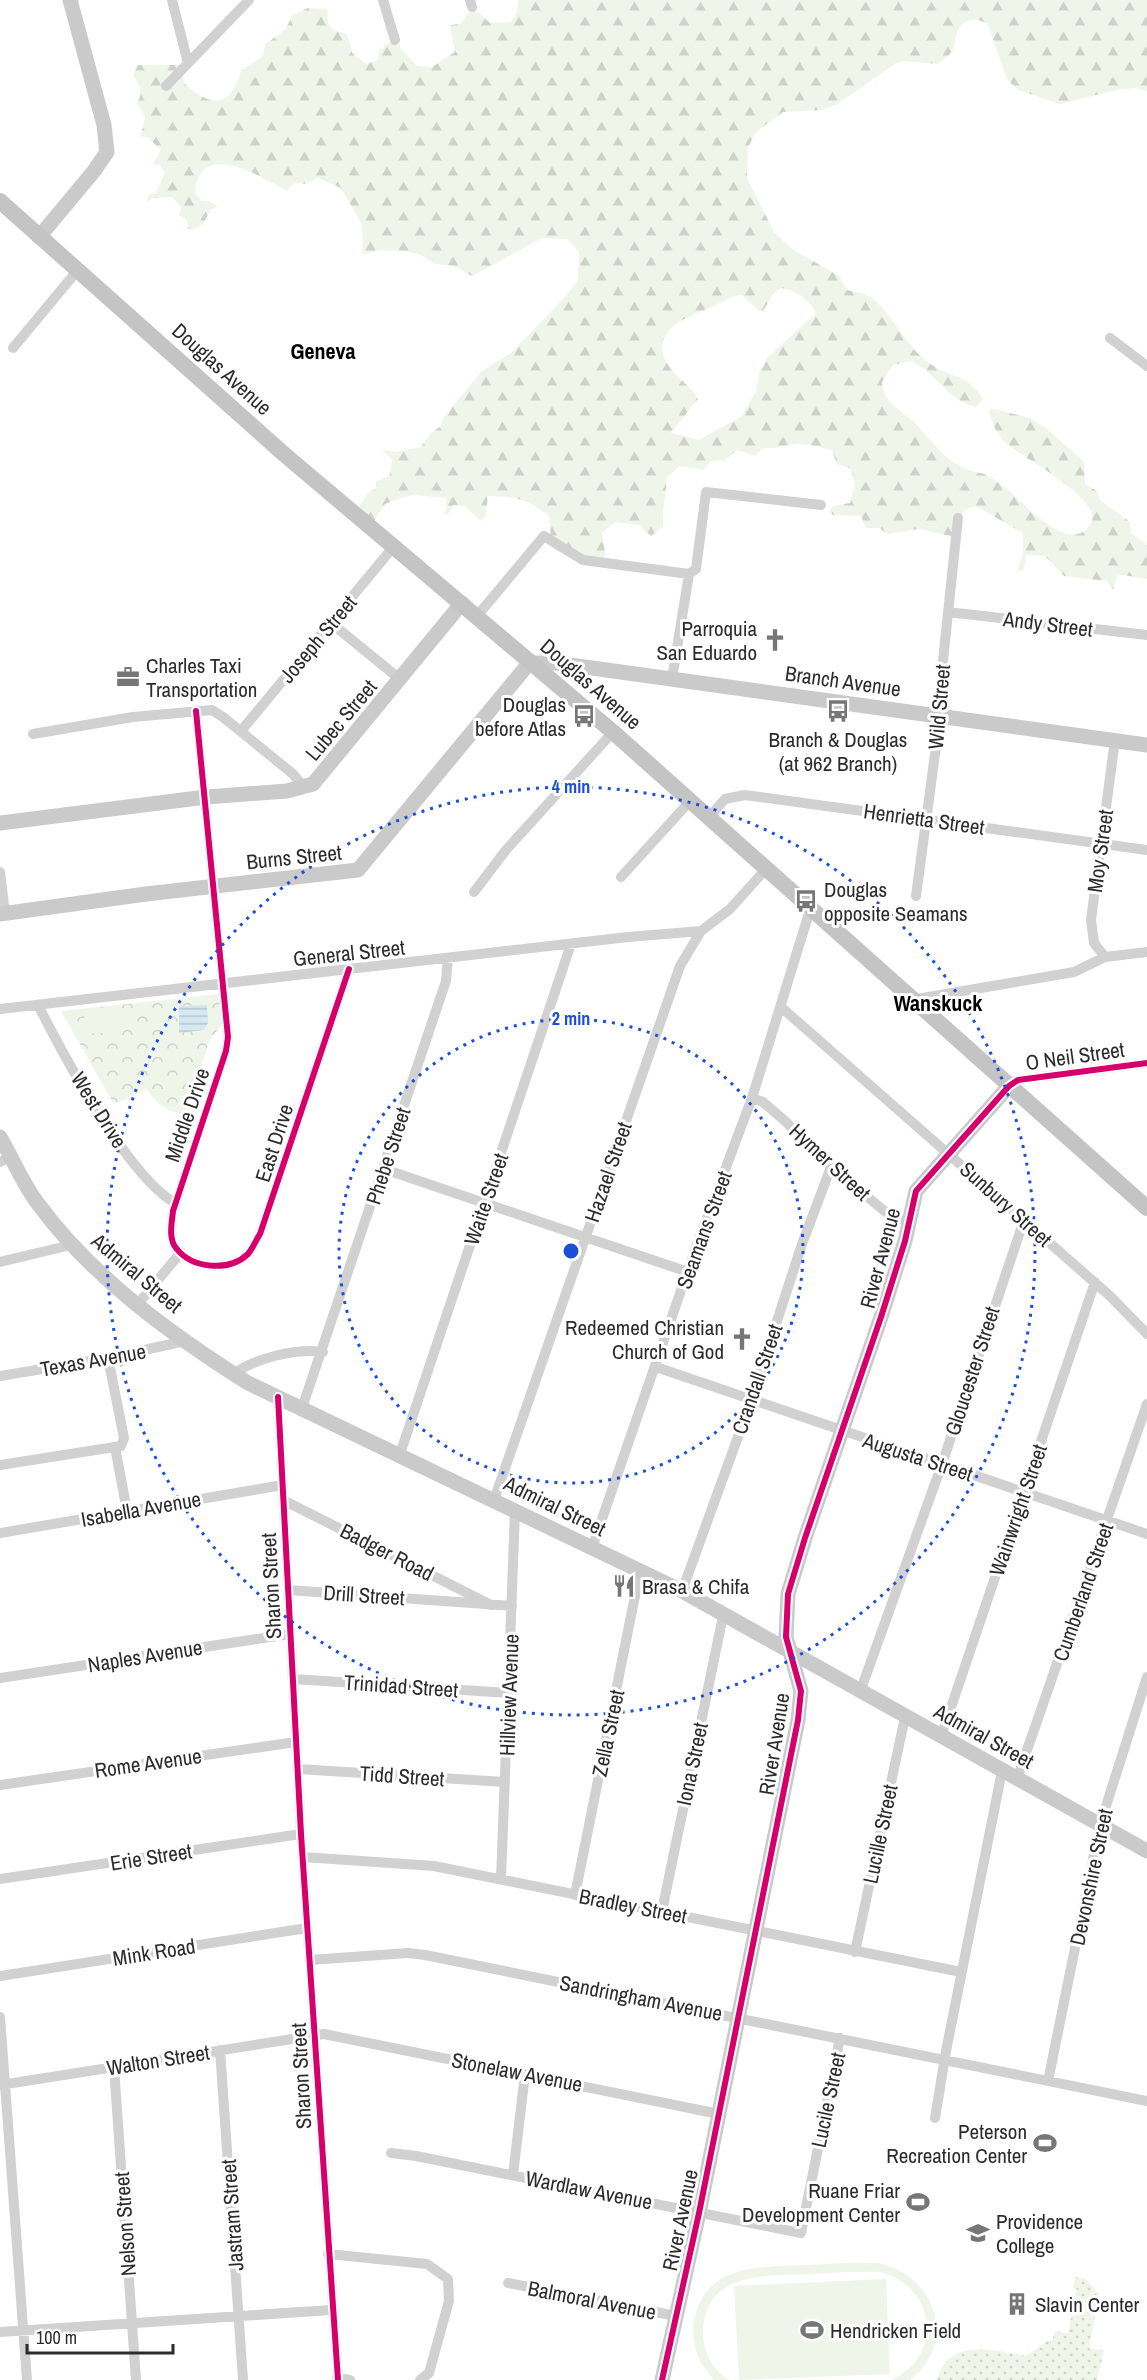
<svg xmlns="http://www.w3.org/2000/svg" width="1147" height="2380" font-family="'Archivo Narrow',sans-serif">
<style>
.grass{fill:url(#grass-dots)}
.forest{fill:url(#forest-firs);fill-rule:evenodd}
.park{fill:url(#park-crowns)}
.garden{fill:#f0f5ea}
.water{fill:url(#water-rules)}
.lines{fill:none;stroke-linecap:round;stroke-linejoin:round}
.street{stroke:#d1d1d1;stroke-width:10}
.secondary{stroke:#cacaca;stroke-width:15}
.primary{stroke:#c4c4c4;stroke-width:16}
.cycleway-casing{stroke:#fff;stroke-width:10}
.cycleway{stroke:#d6006c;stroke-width:6}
.ring{fill:none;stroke:#1d4ed8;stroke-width:3;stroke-dasharray:3 6}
.labels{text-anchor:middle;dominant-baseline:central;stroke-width:6;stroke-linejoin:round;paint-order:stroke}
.street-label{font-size:21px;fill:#2c2c2c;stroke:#fff}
.poi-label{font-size:21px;fill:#2c2c2c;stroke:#fff;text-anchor:start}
.neighbourhood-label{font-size:22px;font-weight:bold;fill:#000;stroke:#fff}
.centre{fill:#1d4ed8;stroke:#fff;stroke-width:3}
.ring-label{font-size:18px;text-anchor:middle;font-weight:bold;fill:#1d4ed8;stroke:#fff;stroke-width:6;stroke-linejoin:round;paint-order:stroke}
</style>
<defs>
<pattern id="grass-dots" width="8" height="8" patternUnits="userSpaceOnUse" patternTransform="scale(1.5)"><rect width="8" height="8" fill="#f0f5ea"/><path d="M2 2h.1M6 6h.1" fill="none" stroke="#ced2c9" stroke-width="1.8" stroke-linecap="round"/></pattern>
<pattern id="forest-firs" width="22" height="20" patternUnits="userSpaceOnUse" patternTransform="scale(1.5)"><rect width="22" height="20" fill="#f0f5ea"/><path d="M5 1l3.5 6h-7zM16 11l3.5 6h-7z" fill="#ced2c9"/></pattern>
<pattern id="park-crowns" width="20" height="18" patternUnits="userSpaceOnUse" patternTransform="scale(1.5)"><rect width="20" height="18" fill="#f0f5ea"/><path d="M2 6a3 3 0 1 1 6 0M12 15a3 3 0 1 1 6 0" fill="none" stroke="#ced2c9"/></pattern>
<pattern id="water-rules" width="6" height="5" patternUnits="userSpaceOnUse" patternTransform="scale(1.5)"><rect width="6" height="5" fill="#d4e9f2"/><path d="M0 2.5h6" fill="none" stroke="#b6c8d0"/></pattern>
</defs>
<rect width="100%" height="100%" fill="#fff"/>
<path class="grass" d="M 1075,2277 L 1086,2279 L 1099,2294 L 1089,2349 L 1104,2350 L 1097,2380 L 937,2380 C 947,2337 995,2350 1026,2356 L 1047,2341 L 1052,2341 L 1055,2331 L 1068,2333 L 1077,2289 L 1073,2288 Z"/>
<path class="forest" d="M 518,0 L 1147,0 L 1147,91 L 1135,88 L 1116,90 L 1060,104 L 1018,90 L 1007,79 L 988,25 C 977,16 963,19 957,32 C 955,37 956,42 954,47 C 951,55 944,59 938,64 L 904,61 L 896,63 L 836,105 L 821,110 L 783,112 L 756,132 L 748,147 L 747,178 L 774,232 L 792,249 L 839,276 L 847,290 C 855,292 864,293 870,297 C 891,310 905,347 929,363 C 951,378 968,374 983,399 L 976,407 C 945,400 938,373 911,361 L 893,365 L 882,382 C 884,406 900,408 915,423 C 938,447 949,469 985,474 C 993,479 1001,484 1008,490 C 1024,503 1069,556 1090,525 C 1108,499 1018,457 1003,440 C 996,432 992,423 989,412 L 991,408 L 1030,418 L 1047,429 L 1084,462 L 1085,484 L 1097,491 L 1100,500 L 1130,522 L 1131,533 L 1147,545 L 1147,579 L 1117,574 L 1114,588 L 1112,589 L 1107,581 L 1064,576 L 1045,556 L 1026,555 L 1024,570 L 1017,571 L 1023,553 L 1023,533 L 976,506 C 959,509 957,522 955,537 L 919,529 L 888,534 L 879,528 L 866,528 L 861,516 L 833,515 L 829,511 L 833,506 L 850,503 L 855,482 L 851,469 L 837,464 L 832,450 C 810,445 801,441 780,447 C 769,450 763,444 755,456 L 737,450 L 725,460 L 710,461 L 704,470 L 680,466 L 667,477 C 666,495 662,509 663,527 L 651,536 L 638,525 L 615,522 L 602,533 L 605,553 L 603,567 L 580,563 L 552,548 L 549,516 C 525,498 519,497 488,496 L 486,515 L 481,521 L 465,506 L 454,505 L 448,514 L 444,515 L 447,508 L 446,498 L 413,495 L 400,498 L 385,504 L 370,527 L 354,513 L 370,491 L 376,489 L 376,482 L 390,475 L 392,460 L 382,449 L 395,452 L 421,447 L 431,433 L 441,426 L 443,418 L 482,371 L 511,353 L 567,295 L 578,280 L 579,252 L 567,239 L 542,238 L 472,276 L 454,266 L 436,264 L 419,254 L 405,251 L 380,250 L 363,254 L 362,225 L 341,188 L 318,178 L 304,184 L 294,182 L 287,191 C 259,175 198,138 195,194 L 202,201 L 209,201 L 218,207 L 211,209 L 203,224 L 192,230 L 188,228 L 187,220 L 179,215 L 181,207 L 172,197 L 153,198 L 147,202 L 148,195 L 156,193 L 165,173 L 160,165 L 153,164 L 161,150 L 148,138 L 141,136 L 145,117 L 137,103 C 144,91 140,86 133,75 L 138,65 L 183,65 L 184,83 C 210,107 230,110 241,71 L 263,56 L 265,44 C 276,37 289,29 291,16 L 308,8 L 327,9 L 328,23 L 333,30 L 347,34 L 352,53 L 366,64 L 378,60 L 379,51 L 393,39 L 417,66 L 432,67 L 455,52 L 450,25 L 461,24 L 472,7 L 490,23 L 511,22 L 517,13 ZM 781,288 C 796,290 809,299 816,313 L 767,358 L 759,373 L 756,391 L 742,416 L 699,440 L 671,433 L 698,399 C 690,384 675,378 667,363 C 648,330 689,316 712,307 C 723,302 730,296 742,295 L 759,311 L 763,311 L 773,294 Z"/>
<path class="park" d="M 220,994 L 223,1024 L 210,1039 L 190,1100 L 196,1113 L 194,1118 C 170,1111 161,1110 147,1089 L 114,1104 L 61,1011 Z"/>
<path class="garden" d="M 121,1009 L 123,1031 L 86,1034 L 84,1013 Z
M 879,2263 C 935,2275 959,2343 910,2380 L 892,2380 C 944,2355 936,2286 880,2272 C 857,2271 834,2273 811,2274 C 769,2276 706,2270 703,2330 C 702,2350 712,2369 729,2380 L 714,2380 C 699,2364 690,2343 694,2321 C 705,2263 760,2267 806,2265 C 830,2264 855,2262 879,2263 Z
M 886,2279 L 890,2374 L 739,2380 L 734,2286 Z"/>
<path class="water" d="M 207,1005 L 208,1023 L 204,1030 L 179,1033 L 179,1006 Z"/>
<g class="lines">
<path class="street" d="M 172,0 L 188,63
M 383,0 L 395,40
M 470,0 L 472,7
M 166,86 L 249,0
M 1110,338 L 1147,366
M 13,348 L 77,271
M 689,574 L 696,569 L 706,492 L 821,505
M 948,612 L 1147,635
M 477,616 L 544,536 L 583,560 L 689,574
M 331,623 L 401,680
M 672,679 L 689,574
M 196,711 L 228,1037 L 226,1051 L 173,1211 C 172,1222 168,1238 176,1248 C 192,1269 229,1272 248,1254 C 253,1248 256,1240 260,1234 L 349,969
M 241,731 L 394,546
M 33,734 L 133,717 L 212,710 L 223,717 L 293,774 L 302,785
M 709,817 L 725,799 L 745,795 L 1147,850
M 0,872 L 5,913
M 621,877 L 690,801
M 474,892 L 506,850 L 613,732
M 916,896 L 939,724 L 938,708 L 958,518
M 1105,957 L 1094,943 L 1091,920 L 1115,740
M 911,1000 L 1074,972 L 1105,957 L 1147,952
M 38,1005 C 64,1056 127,1175 175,1203
M 781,1007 L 1110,1296 L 1147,1334
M 0,1009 L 628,937 L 701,931
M 1009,1086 L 1018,1080 L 1147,1063
M 752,1098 L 763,1102 L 785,1121 L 831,1167 L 893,1218 L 910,1220
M 0,1162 L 11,1157
M 384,1169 L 688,1272
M 0,1262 L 71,1245
M 138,1304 L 181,1252
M 656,1367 L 1147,1534
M 234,1374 C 255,1358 297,1348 323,1352
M 0,1376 L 108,1358 L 185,1341
M 278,1397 L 301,1834 L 338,2380
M 302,1408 L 446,981 L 448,958
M 115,1447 L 127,1511
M 400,1454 L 571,944
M 0,1465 L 121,1446 L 124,1438 L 108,1358
M 283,1500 L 491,1605
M 494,1500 L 680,966 L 701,931 L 730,909 L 765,870
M 0,1533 L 283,1485
M 592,1548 L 696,1247 L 752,1098 L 810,910
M 288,1590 L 512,1606
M 682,1591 L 751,1401 L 802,1244 L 831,1167
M 0,1678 L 290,1634
M 293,1679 L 509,1693
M 860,1692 L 942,1464 L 1024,1220
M 941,1737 L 1095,1282
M 298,1769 L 505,1782
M 1017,1779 L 1147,1404
M 0,1785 L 296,1742
M 303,1857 L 434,1866 L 961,1972
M 0,1879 L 301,1834
M 501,1879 L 515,1511
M 575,1895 L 640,1571
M 662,1911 L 723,1616
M 855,1952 L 905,1717
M 310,1960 L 408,1953 L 425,1955 L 1147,2101
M 0,1976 L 307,1928
M 0,2017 L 27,2380
M 220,2050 L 243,2380
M 114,2067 L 136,2380
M 1048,2081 L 1100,1825 L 1147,1677
M 0,2085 L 324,2034 L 719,2114
M 935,2118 L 946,2051 L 1002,1771
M 391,2153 L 416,2156 L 801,2233 L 840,2038
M 513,2175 L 525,2074
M 328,2254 L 427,2264 L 448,2279 L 449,2301 L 429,2373 L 420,2380
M 508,2283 L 676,2316
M 0,2332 L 331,2310
M 337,2377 L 350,2380"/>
<path class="secondary" d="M 39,237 L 94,171 L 107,152 L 104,125 L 70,0
M 0,823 L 206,797 L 287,791 L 313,784 L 462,603
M 0,914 L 146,894 L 358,870 L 526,667 L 533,663 L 556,663 L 1147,745
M 0,1137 C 13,1159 23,1185 39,1205 C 93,1278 172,1335 248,1383 L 682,1591 L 1147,1851
M 662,2380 L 699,2213 L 798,1720 L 801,1691 L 786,1637 L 788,1594 L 805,1538 L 881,1317 L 905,1241 L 916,1191 L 1009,1086"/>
<path class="primary" d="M 0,201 L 285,455 L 613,732 L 1147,1208"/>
<g class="cycleway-casing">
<path id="cycleway" d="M 196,711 L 228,1037 L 226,1051 L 173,1211 C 172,1222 168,1238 176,1248 C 192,1269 229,1272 248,1254 C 253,1248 256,1240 260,1234 L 349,969
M 278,1397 L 301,1834 L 338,2380
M 662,2380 L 699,2213 L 798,1720 L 801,1691 L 786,1637 L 788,1594 L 805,1538 L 881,1317 L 905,1241 L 916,1191 L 1009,1086 L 1018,1080 L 1147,1063"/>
</g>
<use href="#cycleway" class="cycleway"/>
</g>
<g class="ring">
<circle cx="571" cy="1251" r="232"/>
<circle cx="571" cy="1251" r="464"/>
</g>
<defs>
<g id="church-bare" transform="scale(1.8)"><path d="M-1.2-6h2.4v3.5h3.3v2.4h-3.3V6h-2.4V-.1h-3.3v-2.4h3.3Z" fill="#767676" stroke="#fff" stroke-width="2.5" paint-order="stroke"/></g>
<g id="office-bare" transform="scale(1.8)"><path d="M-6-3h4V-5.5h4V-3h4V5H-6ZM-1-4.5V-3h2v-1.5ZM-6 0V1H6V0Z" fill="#767676" stroke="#fff" stroke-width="2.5" paint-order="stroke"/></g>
<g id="bus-bare" transform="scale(1.8)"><path d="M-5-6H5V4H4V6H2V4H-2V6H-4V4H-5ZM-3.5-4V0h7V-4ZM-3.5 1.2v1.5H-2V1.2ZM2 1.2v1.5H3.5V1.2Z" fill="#767676" stroke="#fff" stroke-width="2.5" paint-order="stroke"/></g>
<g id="restaurant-bare" transform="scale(1.8)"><path d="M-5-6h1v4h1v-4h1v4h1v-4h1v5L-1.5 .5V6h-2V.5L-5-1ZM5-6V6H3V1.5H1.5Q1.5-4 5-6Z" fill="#767676" stroke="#fff" stroke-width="2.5" paint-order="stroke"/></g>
<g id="stadium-bare" transform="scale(1.8)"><path d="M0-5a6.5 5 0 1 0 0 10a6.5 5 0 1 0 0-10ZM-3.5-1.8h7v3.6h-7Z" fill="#767676" stroke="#fff" stroke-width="2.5" paint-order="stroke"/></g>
<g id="university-bare" transform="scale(1.8)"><path d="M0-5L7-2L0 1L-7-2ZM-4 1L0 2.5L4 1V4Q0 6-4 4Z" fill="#767676" stroke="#fff" stroke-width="2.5" paint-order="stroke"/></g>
<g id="building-bare" transform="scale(1.8)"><path d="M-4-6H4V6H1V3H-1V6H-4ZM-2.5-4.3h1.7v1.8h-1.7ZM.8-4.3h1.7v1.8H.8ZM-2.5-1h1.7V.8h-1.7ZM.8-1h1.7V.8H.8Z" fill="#767676" stroke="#fff" stroke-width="2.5" paint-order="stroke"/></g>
</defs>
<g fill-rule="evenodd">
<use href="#church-bare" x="775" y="640"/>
<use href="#office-bare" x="128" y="677"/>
<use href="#bus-bare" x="838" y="711"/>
<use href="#bus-bare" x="584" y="716"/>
<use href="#bus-bare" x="806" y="901"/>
<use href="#church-bare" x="742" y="1339"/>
<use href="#restaurant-bare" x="624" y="1586"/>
<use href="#stadium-bare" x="1045" y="2143"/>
<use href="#stadium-bare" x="918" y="2202"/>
<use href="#university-bare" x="978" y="2233"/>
<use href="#building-bare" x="1017" y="2304"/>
<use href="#stadium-bare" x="812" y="2330"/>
</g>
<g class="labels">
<g class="street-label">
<text transform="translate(222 369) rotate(42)">Douglas Avenue</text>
<text transform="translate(1048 624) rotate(7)">Andy Street</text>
<text transform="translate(318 639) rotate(-50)">Joseph Street</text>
<text transform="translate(843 681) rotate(8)">Branch Avenue</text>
<text transform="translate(591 684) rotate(41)">Douglas Avenue</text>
<text transform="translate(939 707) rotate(-85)">Wild Street</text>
<text transform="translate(341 720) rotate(-50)">Lubec Street</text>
<text transform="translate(924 819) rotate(8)">Henrietta Street</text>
<text transform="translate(1100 851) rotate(-82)">Moy Street</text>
<text transform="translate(294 857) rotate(-6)">Burns Street</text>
<text transform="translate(349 953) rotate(-6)">General Street</text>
<text transform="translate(1075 1056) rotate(-8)">O Neil Street</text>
<text transform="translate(99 1110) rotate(58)">West Drive</text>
<text transform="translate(187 1115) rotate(-71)">Middle Drive</text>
<text transform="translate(274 1143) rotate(-72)">East Drive</text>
<text transform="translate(388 1156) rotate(-72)">Phebe Street</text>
<text transform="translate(830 1162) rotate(43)">Hymer Street</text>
<text transform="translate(608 1172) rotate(-71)">Hazael Street</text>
<text transform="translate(486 1199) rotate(-71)">Waite Street</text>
<text transform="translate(1006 1204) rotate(42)">Sunbury Street</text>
<text transform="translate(704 1230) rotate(-70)">Seamans Street</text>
<text transform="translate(880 1258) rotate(-75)">River Avenue</text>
<text transform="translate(137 1273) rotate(40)">Admiral Street</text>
<text transform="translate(93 1360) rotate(-10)">Texas Avenue</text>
<text transform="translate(972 1371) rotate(-72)">Gloucester Street</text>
<text transform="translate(757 1379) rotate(-71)">Crandall Street</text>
<text transform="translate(918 1457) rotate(18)">Augusta Street</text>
<text transform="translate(555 1506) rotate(26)">Admiral Street</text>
<text transform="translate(141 1509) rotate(-10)">Isabella Avenue</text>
<text transform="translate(1018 1510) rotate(-71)">Wainwright Street</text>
<text transform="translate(387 1552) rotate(27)">Badger Road</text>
<text transform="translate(271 1586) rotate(-93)">Sharon Street</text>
<text transform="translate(1083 1592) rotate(-71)">Cumberland Street</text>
<text transform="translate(364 1595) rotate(4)">Drill Street</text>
<text transform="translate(145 1656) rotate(-9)">Naples Avenue</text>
<text transform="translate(401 1686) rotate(4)">Trinidad Street</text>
<text transform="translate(509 1695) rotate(-88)">Hillview Avenue</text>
<text transform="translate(608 1733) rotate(-78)">Zella Street</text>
<text transform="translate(984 1736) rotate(29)">Admiral Street</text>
<text transform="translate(774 1744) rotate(-81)">River Avenue</text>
<text transform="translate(148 1763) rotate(-8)">Rome Avenue</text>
<text transform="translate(692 1764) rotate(-78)">Iona Street</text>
<text transform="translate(402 1776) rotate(4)">Tidd Street</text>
<text transform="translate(880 1834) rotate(-78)">Lucille Street</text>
<text transform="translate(151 1857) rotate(-9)">Erie Street</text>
<text transform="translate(1091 1877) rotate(-78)">Devonshire Street</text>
<text transform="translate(633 1906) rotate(11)">Bradley Street</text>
<text transform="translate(154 1952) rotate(-9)">Mink Road</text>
<text transform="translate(641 1998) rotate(11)">Sandringham Avenue</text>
<text transform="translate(158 2060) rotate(-9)">Walton Street</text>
<text transform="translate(517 2072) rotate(11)">Stonelaw Avenue</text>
<text transform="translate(301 2076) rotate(-93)">Sharon Street</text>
<text transform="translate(828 2100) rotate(-78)">Lucile Street</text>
<text transform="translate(589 2190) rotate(11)">Wardlaw Avenue</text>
<text transform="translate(232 2215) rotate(-94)">Jastram Street</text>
<text transform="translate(680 2220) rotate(-78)">River Avenue</text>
<text transform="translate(125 2224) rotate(-94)">Nelson Street</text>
<text transform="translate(592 2300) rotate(11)">Balmoral Avenue</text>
</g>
<g class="poi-label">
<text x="757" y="628" text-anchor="end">Parroquia<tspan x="757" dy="24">San Eduardo</tspan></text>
<text x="146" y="665">Charles Taxi<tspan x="146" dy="24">Transportation</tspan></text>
<text x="566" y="704" text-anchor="end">Douglas<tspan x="566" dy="24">before Atlas</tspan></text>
<text x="838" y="739" text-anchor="middle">Branch &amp; Douglas<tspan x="838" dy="24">(at 962 Branch)</tspan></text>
<text x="824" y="889">Douglas<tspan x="824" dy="24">opposite Seamans</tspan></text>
<text x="724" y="1327" text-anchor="end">Redeemed Christian<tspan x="724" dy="24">Church of God</tspan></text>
<text x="642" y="1586">Brasa &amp; Chifa</text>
<text x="1027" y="2131" text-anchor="end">Peterson<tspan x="1027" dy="24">Recreation Center</tspan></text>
<text x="900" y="2190" text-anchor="end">Ruane Friar<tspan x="900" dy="24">Development Center</tspan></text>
<text x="996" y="2221">Providence<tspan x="996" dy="24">College</tspan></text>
<text x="1035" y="2304">Slavin Center</text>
<text x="830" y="2330">Hendricken Field</text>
</g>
<g class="neighbourhood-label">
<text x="323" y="351">Geneva</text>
<text x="938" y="1003">Wanskuck</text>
</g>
</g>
<circle cx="571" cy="1251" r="9" class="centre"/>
<g class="ring-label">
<text x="571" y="793">4 min</text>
<text x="571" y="1025">2 min</text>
</g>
<path d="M27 2344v9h146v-9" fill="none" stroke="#2c2c2c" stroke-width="3"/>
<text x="36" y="2344" font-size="18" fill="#2c2c2c" stroke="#ffffff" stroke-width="4.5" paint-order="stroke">100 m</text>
</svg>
